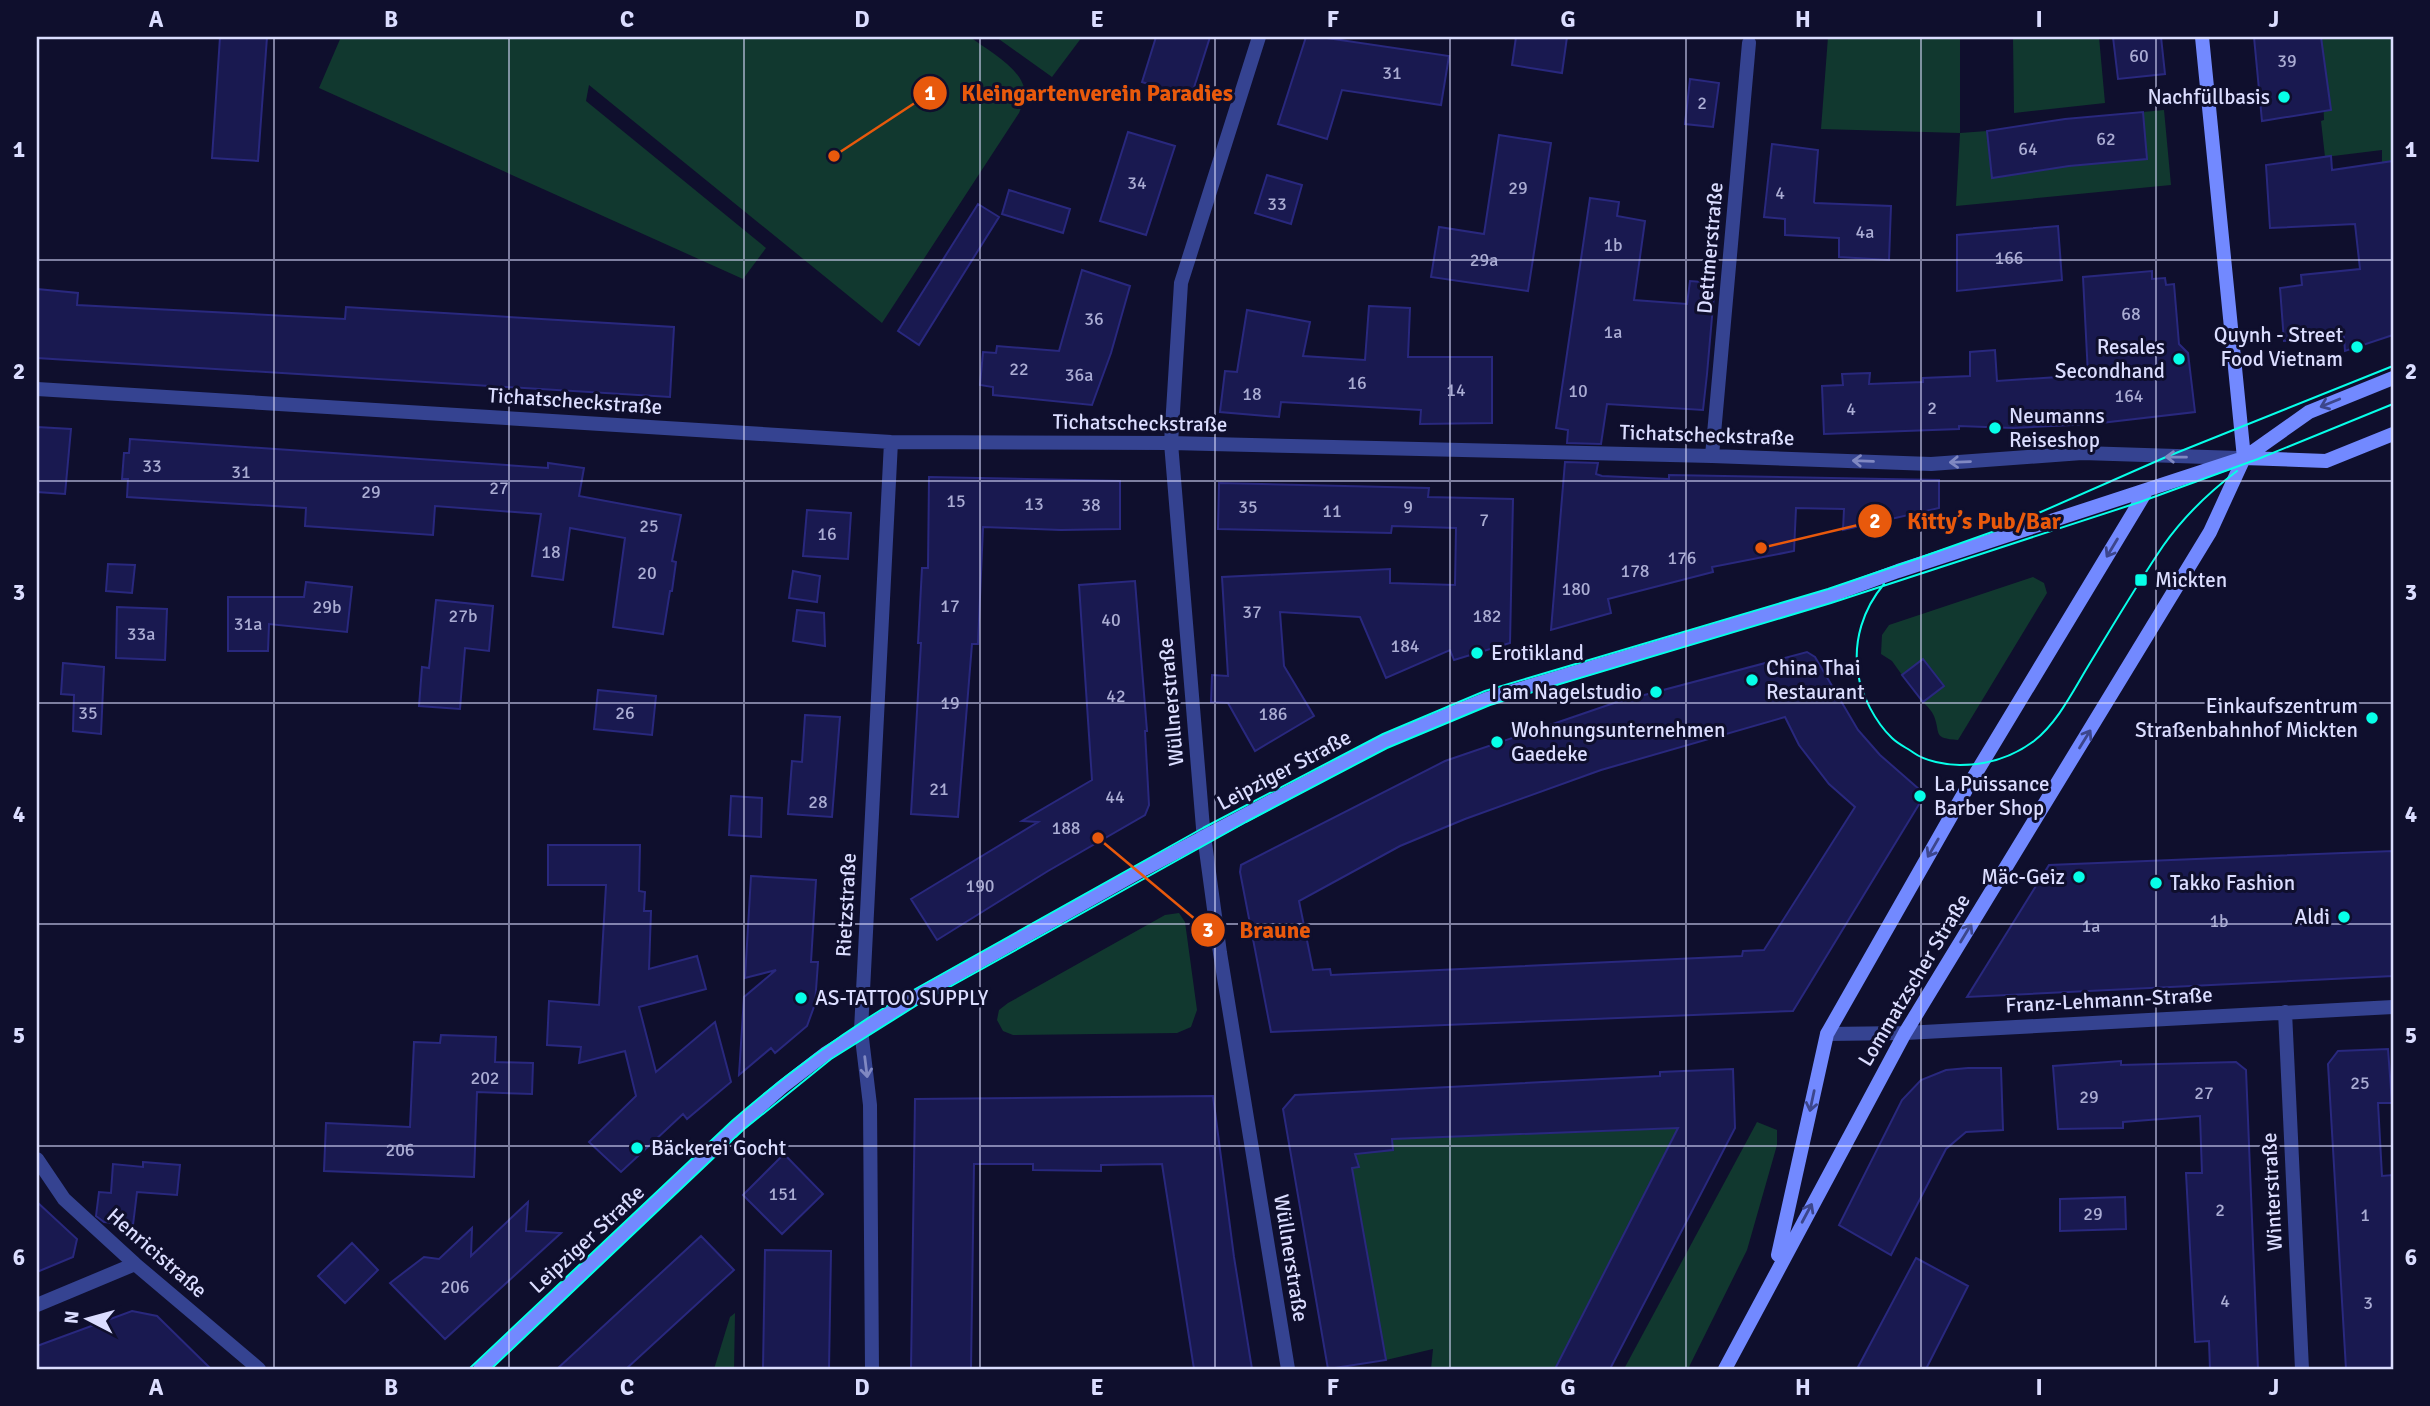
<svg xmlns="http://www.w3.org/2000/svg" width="2430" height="1406" font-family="Signika,sans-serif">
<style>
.green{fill:#11382f}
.building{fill:#191950;stroke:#29287e;stroke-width:2;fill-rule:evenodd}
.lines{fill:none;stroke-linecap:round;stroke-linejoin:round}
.street{stroke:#354391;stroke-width:14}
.secondary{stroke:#7289ff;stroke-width:14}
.tram{stroke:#07ffe8;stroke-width:2}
.oneway{stroke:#3c468c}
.oneway2{stroke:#8088c2}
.grid{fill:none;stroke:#dbddff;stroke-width:2;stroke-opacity:0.55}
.poi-dot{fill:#07ffe8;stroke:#0f0f2d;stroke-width:2.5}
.labels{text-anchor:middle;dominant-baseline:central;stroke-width:6;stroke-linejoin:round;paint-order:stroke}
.number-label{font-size:18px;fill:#aaacd3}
.poi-label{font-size:21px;fill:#dbddff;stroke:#0f0f2d;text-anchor:start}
.street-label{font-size:21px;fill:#dbddff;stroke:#0f0f2d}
.leader{fill:none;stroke:#e8590c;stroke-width:2.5}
.callout-dot{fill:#e8590c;stroke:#0f0f2d;stroke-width:2.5}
.mark-label{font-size:21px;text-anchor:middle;font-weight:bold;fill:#fff}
.callout-label{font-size:23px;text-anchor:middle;font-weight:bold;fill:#e8590c;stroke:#0f0f2d;stroke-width:6;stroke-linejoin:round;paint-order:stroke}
.neatline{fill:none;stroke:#dbddff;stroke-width:2.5}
.grid-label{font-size:23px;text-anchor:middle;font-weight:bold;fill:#dbddff}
</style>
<rect width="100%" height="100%" fill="#0f0f2d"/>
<path class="green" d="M 341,37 L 970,37 C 988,51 1027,70 1025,97 C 1025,102 1021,108 1019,113 L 882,323 L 589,85 L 586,101 L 766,248 L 743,279 L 319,88 Z
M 996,37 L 1082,37 L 1052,77 Z
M 1828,37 L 1960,37 L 1960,133 L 1987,131 L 1992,178 L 2069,166 L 2147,159 L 2143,112 L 2164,110 L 2171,185 L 1956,206 L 1960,133 L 1821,129 Z
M 2013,37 L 2099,37 L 2105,103 L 2014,113 Z
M 2321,37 L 2393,37 L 2393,161 L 2382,163 L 2382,150 L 2325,157 L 2321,121 L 2324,120 Z
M 2033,577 L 2044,583 L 2047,593 L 1958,740 C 1932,738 1941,734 1934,716 C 1932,711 1927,706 1923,702 L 1943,686 L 1923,660 L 1902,675 L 1892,661 L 1881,654 L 1882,635 L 1889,625 Z
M 1179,913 L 1185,922 L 1197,1010 L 1191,1027 L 1177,1033 L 1013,1035 L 1003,1031 L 997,1020 L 999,1010 L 1008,1003 L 1165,915 Z
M 1672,1120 L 1690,1120 L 1627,1231 L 1555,1369 L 1431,1369 L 1433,1349 L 1386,1360 L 1352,1168 L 1358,1164 L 1355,1154 L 1393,1150 L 1392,1139 L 1664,1129 Z
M 1757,1122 L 1777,1130 L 1777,1145 L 1747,1250 L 1688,1369 L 1624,1369 Z
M 735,1313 L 734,1369 L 714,1369 L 730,1317 Z"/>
<path class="building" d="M 220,37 L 267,37 L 258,161 L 212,158 Z
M 1156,37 L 1210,37 L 1191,97 L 1142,82 Z
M 1306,37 L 1320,37 L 1449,56 L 1441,105 L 1342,90 L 1327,139 L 1278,124 Z
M 1516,37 L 1567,37 L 1562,73 L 1512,65 Z
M 2113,37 L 2161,37 L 2165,74 L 2118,79 Z
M 2254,37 L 2321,37 L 2331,110 L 2262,121 Z
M 1690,79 L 1719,83 L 1713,127 L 1685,124 Z
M 2143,112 L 2147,159 L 2069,166 L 1992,178 L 1987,131 L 2065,119 Z
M 1128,132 L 1175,146 L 1146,235 L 1100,221 Z
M 1499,135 L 1551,143 L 1528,291 L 1431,277 L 1439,227 L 1484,234 Z
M 1772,144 L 1818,150 L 1814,202 L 1815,203 L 1891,206 L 1889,260 L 1839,257 L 1839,238 L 1785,235 L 1785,219 L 1764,217 Z
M 2331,156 L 2332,170 L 2393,161 L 2393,335 L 2345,351 L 2344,337 L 2284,341 L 2280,288 L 2302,285 L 2301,275 L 2360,269 L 2355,224 L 2270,228 L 2266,165 Z
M 1267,175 L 1302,185 L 1291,224 L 1255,213 Z
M 1009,190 L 1070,209 L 1063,233 L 1002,214 Z
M 1590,198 L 1619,202 L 1617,216 L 1645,221 L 1634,300 L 1687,304 L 1690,281 L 1715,283 L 1707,374 L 1703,410 L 1607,404 L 1601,444 L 1567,443 L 1568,430 L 1556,428 Z
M 978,204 L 999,217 L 919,345 L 898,331 Z
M 2058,226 L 2062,280 L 1957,291 L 1957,235 Z
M 1082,270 L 1130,286 L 1111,353 L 1092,405 L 993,395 L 993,387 L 980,385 L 983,352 L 996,353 L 997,346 L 1059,351 Z
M 2152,271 L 2152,279 L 2165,278 L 2166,285 L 2174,284 L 2179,344 L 2188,353 L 2195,412 L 2092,424 L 2013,428 L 1959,426 L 1959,429 L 1824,434 L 1822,386 L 1843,385 L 1842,374 L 1870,373 L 1869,384 L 1923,382 L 1923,378 L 1970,376 L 1970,352 L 1995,350 L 1997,381 L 2088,375 L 2083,277 Z
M 37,289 L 78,293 L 77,305 L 345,319 L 346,307 L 674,327 L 670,397 L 37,358 Z
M 1369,306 L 1410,308 L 1408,357 L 1492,357 L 1492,423 L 1420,424 L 1421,410 L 1281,402 L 1279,417 L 1220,412 L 1225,371 L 1237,372 L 1247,310 L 1310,322 L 1303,356 L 1365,360 Z
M 37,427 L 71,429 L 65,494 L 37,492 Z
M 130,439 L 548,468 L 548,463 L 584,468 L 579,496 L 681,515 L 672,561 L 676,562 L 672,591 L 670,591 L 663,634 L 613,627 L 625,538 L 570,528 L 563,580 L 532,576 L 541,514 L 435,506 L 433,535 L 305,526 L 306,508 L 127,497 L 128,479 L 122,479 L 124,453 L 129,453 Z
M 1565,462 L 1598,463 L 1596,474 L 1602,476 L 1669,479 L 1669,475 L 1939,480 L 1939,508 L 1843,530 L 1844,509 L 1796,508 L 1794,551 L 1712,567 L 1713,572 L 1608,599 L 1611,613 L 1551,630 Z
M 929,477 L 1120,481 L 1120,529 L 1061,530 L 983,527 L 978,644 L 972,644 L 958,817 L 911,814 L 921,643 L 918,643 L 922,568 L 928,568 Z
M 1219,483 L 1429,488 L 1428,497 L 1513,499 L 1510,643 L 1454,660 L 1450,650 L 1386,678 L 1360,617 L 1280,612 L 1284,666 L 1314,716 L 1255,751 L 1228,703 L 1211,702 L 1212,675 L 1228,676 L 1222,577 L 1390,569 L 1390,583 L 1455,585 L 1456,528 L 1392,526 L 1391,533 L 1218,529 Z
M 807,510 L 851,513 L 848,559 L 803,556 Z
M 108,564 L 135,565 L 132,593 L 106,591 Z
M 793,571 L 820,576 L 817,602 L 789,598 Z
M 1135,581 L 1147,731 L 1145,731 L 1149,805 L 1145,815 L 1048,871 L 937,940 L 911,899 L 1038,822 L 1022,821 L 1092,780 L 1079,585 Z
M 306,582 L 352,587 L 347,632 L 269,624 L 268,651 L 228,651 L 228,597 L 304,597 Z
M 436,600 L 493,606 L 489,651 L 465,648 L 460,709 L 419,706 L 422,667 L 429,668 Z
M 117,607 L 167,609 L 165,660 L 116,658 Z
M 797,610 L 824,613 L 825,646 L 793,641 Z
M 1807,652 L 1815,657 L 1858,730 L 1880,755 L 1920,790 L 1921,801 L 1793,1011 L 1271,1032 L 1240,872 L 1241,865 L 1445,761 L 1614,703 ZM 1785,717 L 1799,745 L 1829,784 L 1855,807 L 1764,950 L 1743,951 L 1742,956 L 1331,975 L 1330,969 L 1313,970 L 1299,901 L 1400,846 L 1465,819 L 1601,770 Z
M 1923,659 L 1944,686 L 1923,702 L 1902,675 Z
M 63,663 L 104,667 L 101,734 L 73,731 L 74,695 L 61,694 Z
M 598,690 L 656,696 L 652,735 L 594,729 Z
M 805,715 L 840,717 L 832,817 L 788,814 L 792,761 L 802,762 Z
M 731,796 L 762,798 L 761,837 L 729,835 Z
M 548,845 L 640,845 L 639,891 L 645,892 L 644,911 L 651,911 L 649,969 L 697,956 L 706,989 L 639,1007 L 656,1072 L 715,1022 L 731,1082 L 687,1119 L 683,1114 L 621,1172 L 589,1142 L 636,1096 L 625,1051 L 579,1063 L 581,1047 L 547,1045 L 549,1001 L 599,1005 L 606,885 L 548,885 Z
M 2393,851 L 2393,976 L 1967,997 L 2049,865 Z
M 751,876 L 816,880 L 811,962 L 818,962 L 815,1004 L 807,1026 L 775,1053 L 771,1048 L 739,1075 L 744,997 L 776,970 L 745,978 Z
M 441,1035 L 496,1037 L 495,1062 L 533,1063 L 532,1094 L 477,1092 L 474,1177 L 324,1171 L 326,1123 L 410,1127 L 414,1042 L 440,1043 Z
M 2388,1049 L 2392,1103 L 2378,1103 L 2382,1176 L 2393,1175 L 2393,1369 L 2346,1369 L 2328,1064 L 2338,1051 Z
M 2121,1061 L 2121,1065 L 2236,1062 L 2246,1070 L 2258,1369 L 2210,1369 L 2209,1341 L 2195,1342 L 2186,1173 L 2202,1173 L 2200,1116 L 2123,1122 L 2123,1128 L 2058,1129 L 2053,1066 Z
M 1968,1068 L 2001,1068 L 2003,1130 L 1966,1132 L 1946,1149 L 1891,1255 L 1839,1225 L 1902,1100 L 1921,1080 L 1946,1070 Z
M 1733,1069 L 1735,1128 L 1610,1369 L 1555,1369 L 1678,1128 L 1392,1139 L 1393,1150 L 1355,1154 L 1359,1167 L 1352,1168 L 1386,1360 L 1328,1369 L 1283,1109 L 1295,1095 L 1660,1076 L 1660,1072 Z
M 1213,1096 L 1234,1257 L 1252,1369 L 1194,1369 L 1162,1164 L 1101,1165 L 1101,1171 L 1033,1170 L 1033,1164 L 974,1164 L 971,1369 L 911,1369 L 915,1099 Z
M 784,1154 L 823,1194 L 782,1234 L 743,1195 Z
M 143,1162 L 180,1165 L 177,1195 L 137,1192 L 133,1225 L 104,1222 L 96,1216 L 99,1192 L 111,1193 L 113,1164 L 143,1167 Z
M 2125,1197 L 2126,1229 L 2060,1231 L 2060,1199 Z
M 37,1202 L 77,1239 L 73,1257 L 37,1272 Z
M 528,1202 L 526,1231 L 561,1233 L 445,1339 L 390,1283 L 424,1257 L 439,1259 L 472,1228 L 471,1256 Z
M 701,1236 L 734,1270 L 626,1369 L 557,1369 Z
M 352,1243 L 378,1270 L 345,1303 L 318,1276 Z
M 765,1250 L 831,1251 L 829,1369 L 763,1369 Z
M 1916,1258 L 1968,1286 L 1926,1369 L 1857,1369 Z
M 132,1311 L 157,1316 L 211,1369 L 37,1369 L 37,1346 Z"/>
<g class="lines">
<path class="street" d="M 1259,37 L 1181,283 L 1171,443 L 1203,828 L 1220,953 L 1288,1369
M 37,389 L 891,442 L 1171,443 L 1712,456 L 1931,464 L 2082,453 L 2239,458
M 1712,456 L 1749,43
M 2285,1012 L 2302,1369
M 1827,1034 L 1905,1033 L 2393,1007
M 37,1159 L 64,1199 L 135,1264 L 259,1369
M 37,1305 L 135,1264
M 872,1369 L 870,1105 L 861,1030 L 891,442"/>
<path class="secondary" d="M 2244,458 L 2326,461 L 2393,434
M 1778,1255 L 1827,1034 L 1967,788 L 2147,490
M 480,1369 L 736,1127 L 782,1087 L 825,1054 L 911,1000 L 1144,869 L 1385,741 L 1487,699 L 1829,596 L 1898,571 L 2244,458 L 2309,412 L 2393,378
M 1725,1369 L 1905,1033 L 2210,532 L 2244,458 L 2202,37"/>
<path class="tram" d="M 1884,584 C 1863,609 1853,641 1858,673 C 1861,695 1876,723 1892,738 C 1898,744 1907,748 1914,753 C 1925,761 1946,765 1960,765 C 1988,765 2011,758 2034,741 C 2057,723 2072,693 2087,668 C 2112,627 2136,586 2163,546 C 2184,516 2208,493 2237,471
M 469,1369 L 732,1121 C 788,1072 846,1030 910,992 L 1203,828 L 1383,734 L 1485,691 L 1828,589 L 1919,558 L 2009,526 L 2166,457 L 2393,366
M 491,1369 L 743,1130 L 831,1059 L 917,1005 L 1246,822 L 1387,748 L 1490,705 L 1831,603 L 2140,502 L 2258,459 L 2393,404"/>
</g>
<defs><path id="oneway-shaft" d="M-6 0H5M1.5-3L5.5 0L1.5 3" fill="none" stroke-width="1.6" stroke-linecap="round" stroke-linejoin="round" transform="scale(1.75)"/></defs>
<g class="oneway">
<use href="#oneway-shaft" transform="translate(2330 403) rotate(158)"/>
<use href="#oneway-shaft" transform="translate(2112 548) rotate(121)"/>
<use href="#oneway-shaft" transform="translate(2085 739) rotate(-58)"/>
<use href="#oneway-shaft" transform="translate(1933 848) rotate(120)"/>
<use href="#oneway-shaft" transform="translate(1966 933) rotate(-59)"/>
<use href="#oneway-shaft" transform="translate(1812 1101) rotate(102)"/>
<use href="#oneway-shaft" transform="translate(1807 1213) rotate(-62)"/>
</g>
<g class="oneway2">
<use href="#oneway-shaft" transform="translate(2176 457) rotate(-179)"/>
<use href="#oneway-shaft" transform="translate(1863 461) rotate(-178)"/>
<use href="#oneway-shaft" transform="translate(1960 462) rotate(178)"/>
<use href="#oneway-shaft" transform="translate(866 1067) rotate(83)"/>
</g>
<path class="grid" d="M 274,37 L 274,1369M 509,37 L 509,1369M 744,37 L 744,1369M 980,37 L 980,1369M 1215,37 L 1215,1369M 1450,37 L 1450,1369M 1686,37 L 1686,1369M 1921,37 L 1921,1369M 2156,37 L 2156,1369M 37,260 L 2393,260M 37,481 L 2393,481M 37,703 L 2393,703M 37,924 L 2393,924M 37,1146 L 2393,1146"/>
<g class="poi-dot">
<circle cx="2284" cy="97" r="7"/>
<circle cx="2357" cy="347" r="7"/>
<circle cx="2179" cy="359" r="7"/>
<circle cx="1995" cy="428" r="7"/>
<rect x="2134" y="573" width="14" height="14" rx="3.5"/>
<circle cx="1477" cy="653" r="7"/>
<circle cx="1752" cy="680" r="7"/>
<circle cx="1656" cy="692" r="7"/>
<circle cx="2372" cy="718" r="7"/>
<circle cx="1497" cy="742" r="7"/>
<circle cx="1920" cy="796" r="7"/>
<circle cx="2079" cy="877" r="7"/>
<circle cx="2156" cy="883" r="7"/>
<circle cx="2344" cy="917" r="7"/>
<circle cx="801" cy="998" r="7"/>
<circle cx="637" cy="1148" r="7"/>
</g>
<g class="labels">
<g class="number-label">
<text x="2139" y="56">60</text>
<text x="2287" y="61">39</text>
<text x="1392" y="73">31</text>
<text x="1702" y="103">2</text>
<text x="2106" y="139">62</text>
<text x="2028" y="149">64</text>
<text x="1137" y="183">34</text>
<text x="1518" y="188">29</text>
<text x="1780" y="193">4</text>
<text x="1277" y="204">33</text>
<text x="1865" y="232">4a</text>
<text x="1613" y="245">1b</text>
<text x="2009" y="258">166</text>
<text x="1484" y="260">29a</text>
<text x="2131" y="314">68</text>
<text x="1094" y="319">36</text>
<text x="1613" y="332">1a</text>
<text x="1019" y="369">22</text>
<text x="1079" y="375">36a</text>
<text x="1357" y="383">16</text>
<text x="1456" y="390">14</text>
<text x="1578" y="391">10</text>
<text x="1252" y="394">18</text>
<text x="2129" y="396">164</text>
<text x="1932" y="408">2</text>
<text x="1851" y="409">4</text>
<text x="152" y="466">33</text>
<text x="241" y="472">31</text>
<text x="499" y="488">27</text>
<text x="371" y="492">29</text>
<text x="956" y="501">15</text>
<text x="1034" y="504">13</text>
<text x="1091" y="505">38</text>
<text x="1248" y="507">35</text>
<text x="1408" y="507">9</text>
<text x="1332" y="511">11</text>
<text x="1484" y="520">7</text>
<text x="649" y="526">25</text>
<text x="827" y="534">16</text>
<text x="551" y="552">18</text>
<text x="1682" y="558">176</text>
<text x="1635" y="571">178</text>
<text x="647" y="573">20</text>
<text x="1576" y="589">180</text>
<text x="950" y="606">17</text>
<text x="327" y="607">29b</text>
<text x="1252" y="612">37</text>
<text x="463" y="616">27b</text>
<text x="1487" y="616">182</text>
<text x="1111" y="620">40</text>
<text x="248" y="624">31a</text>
<text x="141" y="634">33a</text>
<text x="1405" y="646">184</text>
<text x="1116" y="696">42</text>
<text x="950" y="703">19</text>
<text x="88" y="713">35</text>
<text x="625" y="713">26</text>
<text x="1273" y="714">186</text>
<text x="939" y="789">21</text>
<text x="1115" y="797">44</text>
<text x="818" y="802">28</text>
<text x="1066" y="828">188</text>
<text x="980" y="886">190</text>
<text x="2219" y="921">1b</text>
<text x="2091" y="926">1a</text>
<text x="485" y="1078">202</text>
<text x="2360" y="1083">25</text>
<text x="2204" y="1093">27</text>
<text x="2089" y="1097">29</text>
<text x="400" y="1150">206</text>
<text x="783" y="1194">151</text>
<text x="2220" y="1210">2</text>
<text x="2093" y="1214">29</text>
<text x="2365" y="1215">1</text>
<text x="455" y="1287">206</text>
<text x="2225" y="1301">4</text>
<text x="2368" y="1303">3</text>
</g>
<g class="poi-label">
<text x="2270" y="97" text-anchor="end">Nachfüllbasis</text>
<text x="2343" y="335" text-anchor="end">Quynh - Street<tspan x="2343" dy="24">Food Vietnam</tspan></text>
<text x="2165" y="347" text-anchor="end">Resales<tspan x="2165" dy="24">Secondhand</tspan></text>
<text x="2009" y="416">Neumanns<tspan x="2009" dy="24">Reiseshop</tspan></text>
<text x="2155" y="580">Mickten</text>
<text x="1491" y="653">Erotikland</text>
<text x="1766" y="668">China Thai<tspan x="1766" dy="24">Restaurant</tspan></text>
<text x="1642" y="692" text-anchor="end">I am Nagelstudio</text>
<text x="2358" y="706" text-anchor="end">Einkaufszentrum<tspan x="2358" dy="24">Straßenbahnhof Mickten</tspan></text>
<text x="1511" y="730">Wohnungsunternehmen<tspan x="1511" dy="24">Gaedeke</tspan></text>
<text x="1934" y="784">La Puissance<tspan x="1934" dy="24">Barber Shop</tspan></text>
<text x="2065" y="877" text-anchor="end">Mäc-Geiz</text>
<text x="2170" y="883">Takko Fashion</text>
<text x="2330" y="917" text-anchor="end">Aldi</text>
<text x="815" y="998">AS-TATTOO SUPPLY</text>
<text x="651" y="1148">Bäckerei Gocht</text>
</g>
<g class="street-label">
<text transform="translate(1710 248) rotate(-85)">Dettmerstraße</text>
<text transform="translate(575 401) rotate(4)">Tichatscheckstraße</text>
<text transform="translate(1140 423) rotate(1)">Tichatscheckstraße</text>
<text transform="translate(1707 435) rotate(2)">Tichatscheckstraße</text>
<text transform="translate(1171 702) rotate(-95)">Wüllnerstraße</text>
<text transform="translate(1284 770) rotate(-28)">Leipziger Straße</text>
<text transform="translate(846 905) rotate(-87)">Rietzstraße</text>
<text transform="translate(1914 980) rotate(-59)">Lommatzscher Straße</text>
<text transform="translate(2109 1000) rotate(-3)">Franz-Lehmann-Straße</text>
<text transform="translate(2272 1192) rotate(-93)">Winterstraße</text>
<text transform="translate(587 1239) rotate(-43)">Leipziger Straße</text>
<text transform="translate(157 1253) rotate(41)">Henricistraße</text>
<text transform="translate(1291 1258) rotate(81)">Wüllnerstraße</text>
</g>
</g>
<path class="leader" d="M834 156L930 93M1761 548L1875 521M1098 838L1208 930"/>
<g class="callout-dot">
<circle cx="834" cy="156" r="7"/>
<circle cx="1761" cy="548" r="7"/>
<circle cx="1098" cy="838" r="7"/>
<circle cx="930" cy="93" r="18"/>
<circle cx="1875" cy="521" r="18"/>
<circle cx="1208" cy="930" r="18"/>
</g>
<g class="mark-label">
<text x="930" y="100">1</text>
<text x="1875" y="528">2</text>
<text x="1208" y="937">3</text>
</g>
<g class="callout-label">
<text x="1097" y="101">Kleingartenverein Paradies</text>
<text x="1984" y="529">Kitty’s Pub/Bar</text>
<text x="1275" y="938">Braune</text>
</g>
<rect width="2430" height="1406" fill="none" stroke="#0f0f2d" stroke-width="77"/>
<g transform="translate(88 1319) rotate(276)" stroke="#0f0f2d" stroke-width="5" paint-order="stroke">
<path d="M0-5L12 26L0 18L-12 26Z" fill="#dbddff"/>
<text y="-10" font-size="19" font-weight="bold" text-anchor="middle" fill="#dbddff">N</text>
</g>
<rect x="38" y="38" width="2354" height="1330" class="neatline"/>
<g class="grid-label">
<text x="156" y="27">A</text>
<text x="391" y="27">B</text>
<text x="627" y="27">C</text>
<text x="862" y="27">D</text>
<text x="1097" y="27">E</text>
<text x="1333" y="27">F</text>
<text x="1568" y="27">G</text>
<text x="1803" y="27">H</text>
<text x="2039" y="27">I</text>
<text x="2274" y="27">J</text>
<text x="19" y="157">1</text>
<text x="2411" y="157">1</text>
<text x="19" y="379">2</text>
<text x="2411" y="379">2</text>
<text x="19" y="600">3</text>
<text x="2411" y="600">3</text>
<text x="19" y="822">4</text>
<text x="2411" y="822">4</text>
<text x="19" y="1043">5</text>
<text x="2411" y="1043">5</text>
<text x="19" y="1265">6</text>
<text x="2411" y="1265">6</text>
<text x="156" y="1395">A</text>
<text x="391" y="1395">B</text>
<text x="627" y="1395">C</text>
<text x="862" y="1395">D</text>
<text x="1097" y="1395">E</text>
<text x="1333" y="1395">F</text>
<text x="1568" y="1395">G</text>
<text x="1803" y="1395">H</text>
<text x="2039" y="1395">I</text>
<text x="2274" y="1395">J</text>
</g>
</svg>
